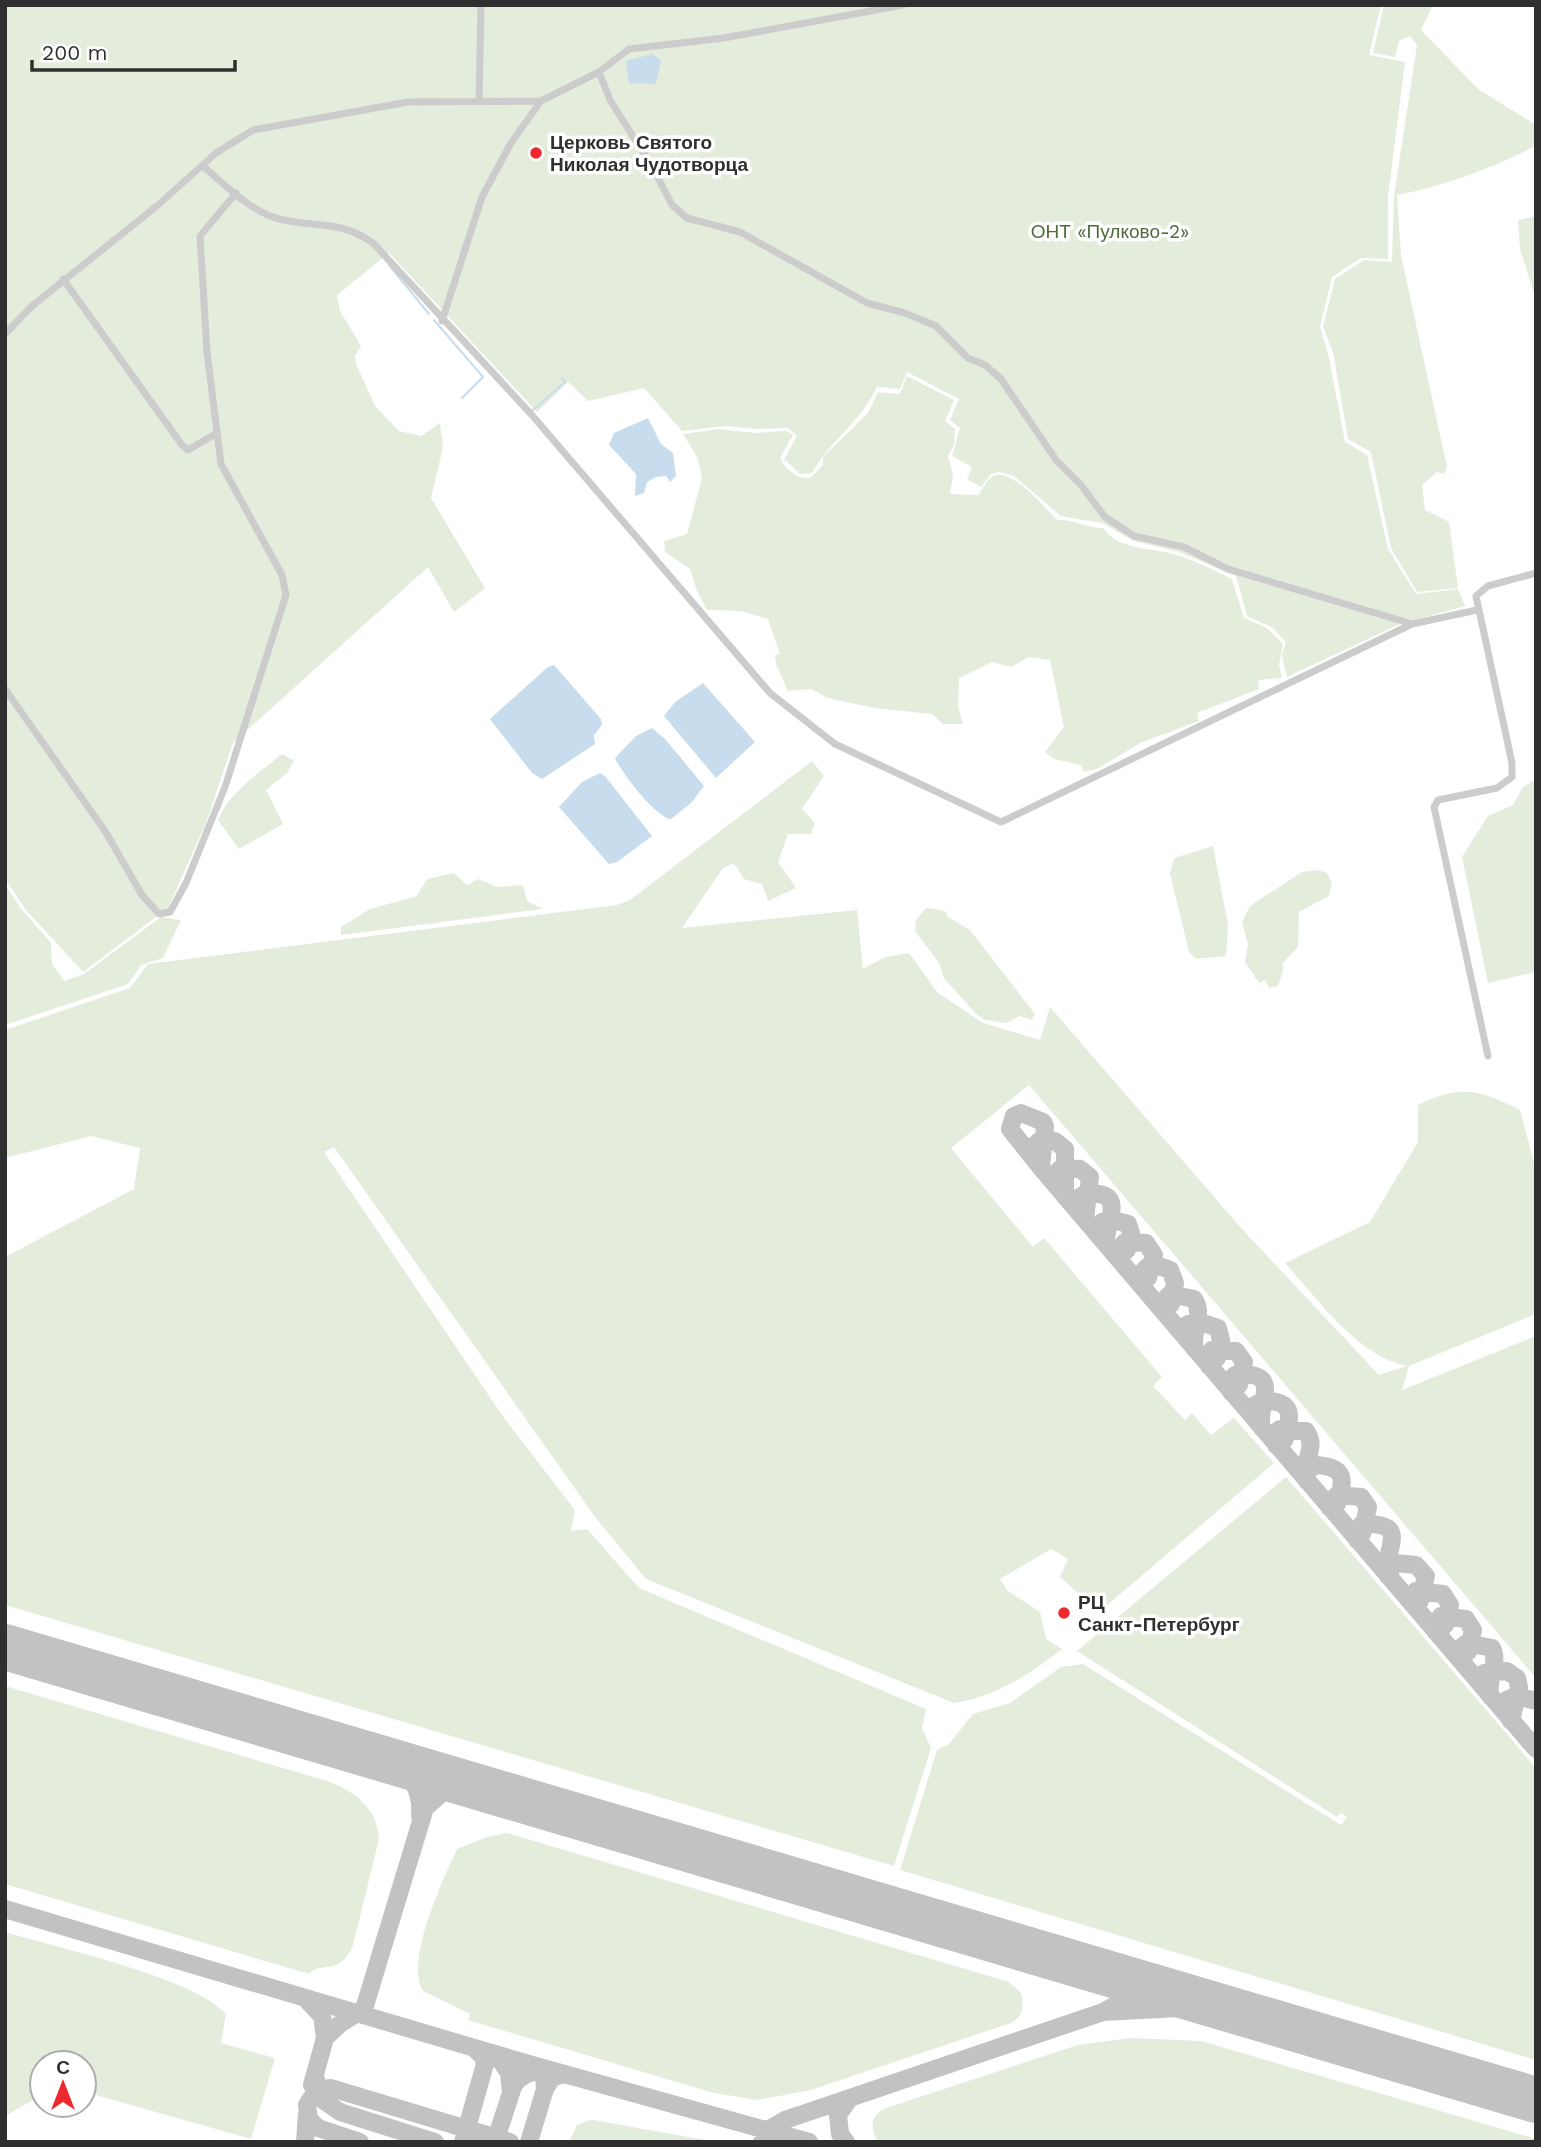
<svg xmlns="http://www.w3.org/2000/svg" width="1541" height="2147" font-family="'Work Sans',sans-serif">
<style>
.green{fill:#e4eddc}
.water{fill:#c7dced}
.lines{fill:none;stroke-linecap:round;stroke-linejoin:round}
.stream{stroke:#c7dced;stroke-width:2}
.taxiway{stroke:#c2c2c2;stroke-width:18}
.runway{stroke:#c2c2c2;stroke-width:46}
.minor{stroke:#ccc;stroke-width:7}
.poi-dot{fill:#ed292d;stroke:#fff;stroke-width:2.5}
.labels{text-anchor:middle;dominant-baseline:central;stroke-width:7;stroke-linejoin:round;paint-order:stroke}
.poi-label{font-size:19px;font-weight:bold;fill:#2f2f2f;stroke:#fff;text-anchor:start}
.park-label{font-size:19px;fill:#4f6c3a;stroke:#fff}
</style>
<rect width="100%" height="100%" fill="#fff"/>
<path class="green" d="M 5,5 L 1381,5 L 1369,55 L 1405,62 L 1388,196 L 1388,259 L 1361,258 L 1332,277 L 1320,327 L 1328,353 L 1345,442 L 1367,455 L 1388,549 L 1416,594 L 1458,589 L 1465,606 L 1400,624 L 1287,677 L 1282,655 L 1286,642 L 1273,628 L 1247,616 L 1236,576 L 1179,552 L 1134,541 L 1102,523 L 1061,516 L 1014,476 L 999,472 L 991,474 L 981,487 L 967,479 L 972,467 L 952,456 L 960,428 L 950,420 L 959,399 L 907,372 L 900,389 L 877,387 C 859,424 832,438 812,473 L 800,474 L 784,459 L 797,436 L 788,428 L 756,429 L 726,426 L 682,431 L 644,388 L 588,401 L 568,382 L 537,412 L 389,253 L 337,295 L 340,311 L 361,346 L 355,356 L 356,364 L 375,406 L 399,431 L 421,436 L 440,423 L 443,447 L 431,498 L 485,588 L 454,612 L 428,567 L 233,743 L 206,823 L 168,908 L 83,972 L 26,910 L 5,879 Z
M 1384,5 L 1433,5 L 1421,30 L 1478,89 L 1536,125 L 1536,146 C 1490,169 1446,185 1397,195 L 1401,255 L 1447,467 L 1444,474 L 1437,472 L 1422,485 L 1425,510 L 1449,522 L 1458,588 L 1417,592 L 1391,548 L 1371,452 L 1348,439 L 1333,352 L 1323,327 L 1335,279 L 1364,260 L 1392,262 L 1394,196 L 1417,45 L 1410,36 L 1399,41 L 1395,57 L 1373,53 Z
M 1536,216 L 1536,293 L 1534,293 L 1520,249 L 1518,220 Z
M 907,376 L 954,400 L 945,421 L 955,429 L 954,445 L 948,456 L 953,475 L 950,494 L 978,495 C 983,489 986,481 992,477 C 1010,465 1045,508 1057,520 C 1073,519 1086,528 1103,528 C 1120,552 1156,547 1180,556 C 1198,562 1215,571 1232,579 L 1244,618 L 1267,628 L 1283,644 L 1279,665 L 1282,678 L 1258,680 L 1259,689 L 1197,713 L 1199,721 L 1140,743 L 1097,769 L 1084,772 L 1081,765 L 1054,759 L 1045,752 L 1064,727 L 1050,660 L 1029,657 L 1011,667 L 992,662 L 959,678 L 958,707 L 963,724 L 943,724 L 932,714 L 875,708 L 828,698 L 811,689 L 788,691 L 776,664 L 775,655 L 780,654 L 768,619 L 741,611 L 707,610 L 697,591 L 690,569 L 665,552 L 664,541 L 687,534 L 702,478 L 698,459 L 683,434 L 718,429 L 756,433 L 786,431 L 793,435 L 780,458 C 786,470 796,479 810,478 L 823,465 L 823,457 L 868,413 L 878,392 L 900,394 Z
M 282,754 L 294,761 L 288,772 L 266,790 L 283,824 L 239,849 L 218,820 C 230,791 258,774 282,754 Z
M 812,761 L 824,776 L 802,809 L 815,823 L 811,834 L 788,834 L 778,862 L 796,888 L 768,901 L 762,884 L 744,879 L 734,863 L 723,868 L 682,928 L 857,910 L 863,969 L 885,957 L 909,953 L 938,993 L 983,1023 L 1040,1040 L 1050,1007 L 1241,1228 L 1379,1375 L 1407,1366 C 1357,1356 1318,1299 1285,1263 L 1370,1222 L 1418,1142 L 1418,1105 C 1461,1084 1479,1090 1520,1110 L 1536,1170 L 1536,1314 L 1409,1366 L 1402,1390 L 1536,1336 L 1536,1678 L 1029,1085 L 951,1148 L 1033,1247 L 1044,1238 L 1162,1377 L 1153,1386 L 1185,1420 L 1192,1413 L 1211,1435 L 1234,1418 L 1274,1463 L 1099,1612 L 1060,1577 L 1068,1559 L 1051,1549 L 1000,1579 L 1008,1591 L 1040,1612 L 1046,1639 L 1062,1649 C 1028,1675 998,1696 954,1703 L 646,1579 L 595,1517 L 334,1147 L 324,1152 L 504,1418 L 575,1510 L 571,1531 L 587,1529 L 639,1588 L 926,1709 L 922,1728 L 931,1748 L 894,1866 L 5,1605 L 5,1257 L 134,1189 L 140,1148 L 91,1136 L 5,1158 L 5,1030 L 130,988 L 148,964 L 617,905 L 630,900 Z
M 1533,781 L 1536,781 L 1536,972 L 1488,983 L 1462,857 L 1488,816 L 1513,805 L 1523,787 Z
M 1213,846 L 1228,925 L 1226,956 L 1196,959 L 1189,952 L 1170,873 L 1174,858 Z
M 1318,870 L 1327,873 L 1332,883 L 1329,896 L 1299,912 L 1298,947 L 1282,964 L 1283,971 L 1278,986 L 1269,988 L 1265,980 L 1259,983 L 1245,962 L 1248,944 L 1242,922 L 1250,906 L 1302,872 Z
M 454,873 L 467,885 L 478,879 L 497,887 L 523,885 L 527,901 L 543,909 L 341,935 L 341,927 L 370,909 L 417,896 L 427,879 Z
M 5,884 L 21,909 L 51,943 L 52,964 L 64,981 L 84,974 L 161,917 L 181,920 L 163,958 L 141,965 L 128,984 L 5,1025 Z
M 926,908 L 945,911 L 948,917 L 970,930 L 1035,1014 L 1032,1020 L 1020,1016 L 1007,1023 L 985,1020 L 976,1014 L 944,978 L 939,963 L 915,931 L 916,920 Z
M 1286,1477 L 1536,1768 L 1536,2060 L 900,1870 L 937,1750 L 949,1744 L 973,1714 L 1010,1703 L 1061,1667 L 1083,1664 L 1341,1825 L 1347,1817 L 1341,1813 L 1337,1817 L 1077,1651 Z
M 5,1686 L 327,1781 C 355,1791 377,1808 379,1839 L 353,1945 C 340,1977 323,1960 309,1974 L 5,1884 Z
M 507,1833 L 1009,1982 L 1021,1993 C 1025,2006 1022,2017 1011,2023 L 811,2090 L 758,2100 L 714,2093 L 468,2020 L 470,2014 L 423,1991 C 404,1963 443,1879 457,1849 L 487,1837 Z
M 5,1932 C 57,1948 193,1977 226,2014 L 221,2043 L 275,2058 L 251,2139 L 96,2095 L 84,2095 L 84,2063 L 42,2063 L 42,2095 L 5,2116 Z
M 1131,2038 L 1201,2041 L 1536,2139 L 1536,2142 L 882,2142 L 876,2139 C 870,2125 871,2115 886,2108 L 1078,2045 Z
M 590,2120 L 593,2120 L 716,2142 L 569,2142 L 577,2125 Z"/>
<path class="water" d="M 652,54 L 661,60 L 656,84 L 629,83 L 626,61 Z
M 648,418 L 661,444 L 673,453 L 676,476 L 670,482 L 666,476 L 656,477 L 647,482 L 644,493 L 635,496 L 636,474 L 609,445 L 614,433 Z
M 554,665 L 601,719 L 602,725 L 594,735 L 595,744 L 542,779 L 532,773 L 490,719 L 548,667 Z
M 703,683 L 755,742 L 716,778 L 664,716 L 675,702 Z
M 652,728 L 666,740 L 704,786 L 692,802 L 671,819 C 656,818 621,772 615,758 L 636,736 Z
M 600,773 L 605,776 L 652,836 L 617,862 L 609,864 L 559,807 L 582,782 Z"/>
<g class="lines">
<path class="stream" d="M 389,265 L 429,314
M 434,320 L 483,377 L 462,398
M 533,410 L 565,382 L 562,378"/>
<path class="taxiway" d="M 1021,1113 L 1043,1122 L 1045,1126 L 1041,1168 L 1010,1129 L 1014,1116 Z
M 1034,1146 L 1039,1141 L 1055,1141 L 1065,1149 L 1065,1197
M 1041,1168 L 1536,1749
M 1057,1172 L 1061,1168 L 1080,1169 L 1090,1177 L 1085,1219
M 1078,1198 C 1085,1193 1091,1193 1099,1194 C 1124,1198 1104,1228 1106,1243
M 1102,1222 L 1110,1219 L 1128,1224 L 1131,1233 L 1127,1250
M 1118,1258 L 1118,1250 L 1125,1242 L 1146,1243 L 1154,1255 L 1148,1278
M 1141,1284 L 1139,1276 L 1147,1267 L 1162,1267 L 1170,1270 L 1175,1283 L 1171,1304
M 1164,1312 L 1162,1302 L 1170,1294 L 1194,1299 C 1205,1315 1190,1332 1195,1349
M 1188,1324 L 1197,1321 L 1218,1328 L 1221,1340 L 1217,1358
M 1209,1366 L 1207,1359 L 1212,1350 L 1236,1351 L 1244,1362 L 1239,1385
M 1231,1392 L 1230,1381 L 1235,1375 C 1286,1370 1255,1405 1262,1428
M 1255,1405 C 1265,1399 1288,1399 1289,1415 C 1290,1422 1286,1432 1285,1439
M 1276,1445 L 1274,1434 L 1280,1429 L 1306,1431 C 1319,1449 1299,1464 1307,1481
M 1307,1481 L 1307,1472 L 1315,1465 C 1346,1467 1345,1478 1337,1504
M 1330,1508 L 1331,1501 L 1337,1495 L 1361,1497 L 1368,1507 L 1362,1534
M 1357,1540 L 1356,1532 L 1362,1524 C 1413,1522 1382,1549 1388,1576
M 1390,1578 L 1390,1568 L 1395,1563 L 1416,1565 L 1426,1576 L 1420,1601
M 1413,1605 L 1412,1597 L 1416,1591 L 1443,1594 L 1450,1605 L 1445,1625
M 1436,1632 L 1435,1625 L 1441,1616 L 1466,1619 L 1473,1630 L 1468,1652
M 1459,1659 L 1459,1649 L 1467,1643 L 1492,1648 C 1500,1664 1485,1680 1491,1697
M 1484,1673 L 1507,1671 L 1517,1678 L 1519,1687 L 1511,1721
M 1506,1700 L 1516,1696 L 1536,1701
M 392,1761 C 412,1775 422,1791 420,1816
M 5,1909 L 532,2065 L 809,2142
M 308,2001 L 322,2016 L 325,2038 L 341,2023 L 364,2009 L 425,1808 L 443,1792 L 471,1785
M 1103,2012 L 1117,2004 L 1122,1995 L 1120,1982 L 1114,1975
M 496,2054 L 509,2073 L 511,2093 C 514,2076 531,2072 546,2069
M 532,2065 L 544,2076 L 545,2089 L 552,2078 L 564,2074
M 315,2077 L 323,2100 L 340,2112 L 435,2142
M 312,2085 L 325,2038
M 305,2142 L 307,2113
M 360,2142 L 318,2128 L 309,2119 L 307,2105 C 314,2093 317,2089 331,2088 L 510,2142
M 463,2142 L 485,2064 L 483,2057 L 474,2048
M 495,2142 L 511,2093
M 529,2142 L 545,2089
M 762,2142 L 768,2130 L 785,2120 L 1103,2012 L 1179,2008 L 1251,2016
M 846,2142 L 840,2134 L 838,2115 L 850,2098"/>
<path class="runway" d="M 5,1647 L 1536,2100"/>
<path class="minor" d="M 599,72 L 610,100 L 653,168 L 672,205 L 687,218 L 740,232 L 867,303 L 905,313 L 936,326 L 968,358 L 985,365 L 1001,379 L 1056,460 L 1081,485 L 1105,517 L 1134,536 L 1184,547 L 1228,569 L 1412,624 L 1477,610
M 479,102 L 481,5
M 203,166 C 224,184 251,212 279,219 C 315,228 339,219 373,243 L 531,414 L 770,693 L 835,744 L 1001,822 L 1412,624
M 63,279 L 182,445 L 188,450 L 217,433
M 442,321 L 482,197 L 511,143 L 541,101
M 5,334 L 32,306 L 158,205 L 216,153 L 253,130 L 408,102 L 541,101 L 599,72 L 629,49 L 724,38 L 903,5
M 5,689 L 105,831 L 142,895 L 159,914 L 170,912 L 186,883 L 225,787 L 286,595 L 282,575 L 221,464 L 207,352 L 200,236 L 236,193
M 1488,1056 L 1434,807 L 1438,800 L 1497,788 L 1512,777 L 1512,763 L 1476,596 L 1488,586 L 1536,573"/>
</g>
<g class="poi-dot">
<circle cx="536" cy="153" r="7"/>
<circle cx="1064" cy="1613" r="7"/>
</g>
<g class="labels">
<g class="poi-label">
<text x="550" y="142">Церковь Святого<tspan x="550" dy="22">Николая Чудотворца</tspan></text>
<text x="1078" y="1602">РЦ<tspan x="1078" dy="22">Санкт-Петербург</tspan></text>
</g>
<g class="park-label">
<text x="1110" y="231">ОНТ «Пулково-2»</text>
</g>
</g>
<rect width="1541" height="2147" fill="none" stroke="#2f2f2f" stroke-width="14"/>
<g transform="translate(63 2084)"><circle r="33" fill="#ffffff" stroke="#acacac" stroke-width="2"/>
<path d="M0-5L12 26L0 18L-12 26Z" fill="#ed292d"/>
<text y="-10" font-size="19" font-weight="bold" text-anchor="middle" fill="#2f2f2f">С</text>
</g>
<path d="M32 60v10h203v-10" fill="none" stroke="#2f2f2f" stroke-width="3.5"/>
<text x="42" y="60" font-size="21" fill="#2f2f2f" stroke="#ffffff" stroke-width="5" paint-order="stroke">200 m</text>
</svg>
